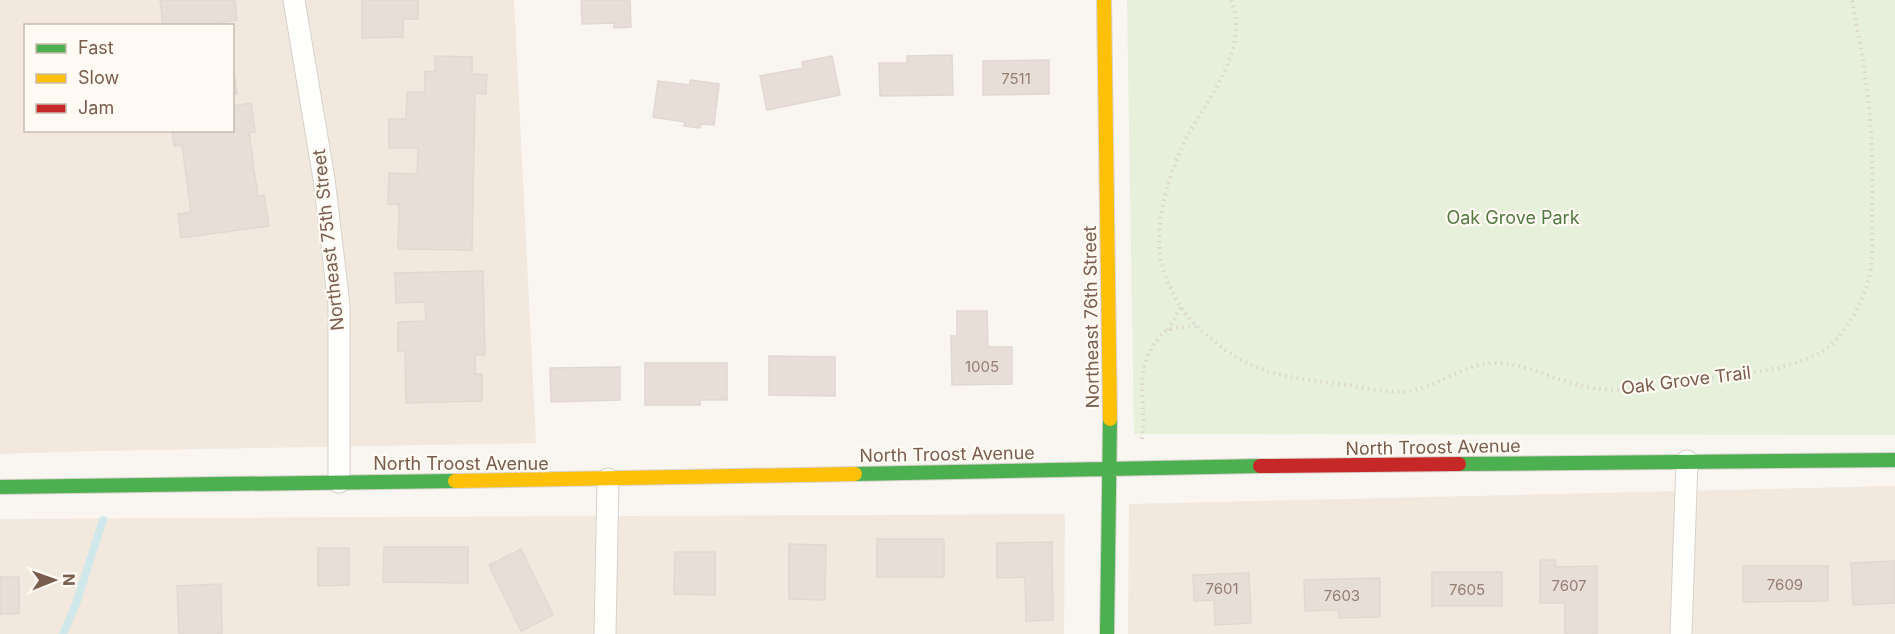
<svg xmlns="http://www.w3.org/2000/svg" width="1895" height="634" font-family="Inter,sans-serif">
<style>
.residential{fill:#f2e8de;fill-rule:evenodd}
.green{fill:#e7f0db}
.lines{fill:none;stroke-linecap:round;stroke-linejoin:round}
.stream{stroke:#d0e8ea;stroke-width:8}
.building{fill:#e6ded7;stroke:#e2d8d2;stroke-width:1.5}
.street-casing{stroke:#d7d1cb;stroke-width:23}
.fast-casing{stroke:#d9d2cb;stroke-width:16}
.slow-casing{stroke:#d9d2cb;stroke-width:16}
.jam-casing{stroke:#d9d2cb;stroke-width:16}
.path{stroke:#dcd5d0;stroke-width:4;stroke-dasharray:1.5 4.5;stroke-linecap:butt}
.street{stroke:#fefefd;stroke-width:21}
.fast{stroke:#4caf50;stroke-width:14}
.slow{stroke:#ffc107;stroke-width:14}
.jam{stroke:#c62828;stroke-width:14}
.labels{text-anchor:middle;dominant-baseline:central;stroke-width:4.5;stroke-linejoin:round;paint-order:stroke}
.number-label{font-size:15px;fill:#977e72}
.park-label{font-size:18px;fill:#537a41;stroke:#fffaf3}
.street-label{font-size:18px;fill:#7a5c4d;stroke:#fffaf3}
</style>
<rect width="100%" height="100%" fill="#f9f5f0"/>
<path class="residential" d="M 0,0 L 514,0 L 536,443 L 93,451 L 0,454 ZM 26,26 L 232,26 L 232,130 L 26,130 Z
M 1895,486 L 1895,634 L 1128,634 L 1129,504 Z
M 1065,514 L 1064,634 L 0,634 L 0,519 Z"/>
<path class="green" d="M 1127,0 L 1895,0 L 1895,435 L 1134,434 Z"/>
<g class="lines">
<path class="stream" d="M 63,634 L 76,604 L 103,520"/>
</g>
<path class="building" d="M 160,0 L 235,0 L 237,20 L 199,26 L 163,26 Z
M 362,0 L 418,0 L 418,19 L 403,19 L 403,37 L 362,38 Z
M 581,0 L 630,0 L 631,27 L 614,28 L 614,23 L 582,24 Z
M 952,55 L 953,95 L 880,96 L 879,63 L 907,63 L 907,56 Z
M 435,56 L 472,57 L 472,74 L 487,75 L 486,94 L 475,93 L 472,250 L 398,249 L 399,204 L 388,204 L 389,173 L 417,174 L 418,148 L 389,148 L 389,119 L 406,119 L 407,92 L 425,92 L 425,71 L 435,72 Z
M 832,56 L 840,95 L 767,110 L 760,76 L 803,68 L 802,62 Z
M 232,57 L 237,94 L 232,95 Z
M 1049,60 L 1049,94 L 983,95 L 983,61 Z
M 690,80 L 719,84 L 714,125 L 701,124 L 700,128 L 684,126 L 685,122 L 653,117 L 658,81 L 690,85 Z
M 251,103 L 255,132 L 249,133 L 258,196 L 264,195 L 269,226 L 181,238 L 178,214 L 191,212 L 182,145 L 174,146 L 172,130 L 232,130 L 232,106 Z
M 483,271 L 485,355 L 475,355 L 475,374 L 482,374 L 482,401 L 406,403 L 405,351 L 398,351 L 398,322 L 426,321 L 425,302 L 396,303 L 395,273 Z
M 957,311 L 987,311 L 988,347 L 1012,347 L 1012,384 L 952,385 L 951,336 L 957,336 Z
M 769,356 L 835,357 L 835,396 L 769,395 Z
M 645,363 L 727,363 L 727,400 L 700,400 L 700,405 L 645,405 Z
M 620,367 L 620,400 L 551,402 L 550,368 Z
M 877,539 L 944,539 L 944,577 L 877,577 Z
M 1052,542 L 1053,620 L 1026,621 L 1025,577 L 997,578 L 997,543 Z
M 789,544 L 826,545 L 825,600 L 789,599 Z
M 384,547 L 468,547 L 468,583 L 383,582 Z
M 318,548 L 349,548 L 349,585 L 318,586 Z
M 521,549 L 553,615 L 521,631 L 489,565 Z
M 675,552 L 715,552 L 715,595 L 674,594 Z
M 1540,560 L 1555,560 L 1555,567 L 1597,566 L 1597,634 L 1565,634 L 1565,603 L 1540,603 Z
M 1895,561 L 1895,603 L 1853,605 L 1851,563 Z
M 1743,566 L 1828,566 L 1828,601 L 1743,602 Z
M 1432,572 L 1502,572 L 1502,606 L 1432,606 Z
M 1249,573 L 1251,623 L 1215,625 L 1214,600 L 1194,601 L 1193,575 Z
M 0,577 L 19,577 L 19,614 L 0,614 Z
M 1380,578 L 1380,617 L 1339,618 L 1339,610 L 1305,611 L 1304,580 Z
M 221,584 L 222,634 L 179,634 L 177,586 Z"/>
<g class="lines">
<g class="street-casing">
<path id="street" d="M 294,0 L 324,179 L 339,305 L 339,482
M 605,634 L 608,479
M 1681,634 L 1687,461"/>
</g>
<g class="fast-casing">
<path id="fast" d="M 1459,464 L 1895,460
M 855,474 L 1260,466
M 0,487 L 455,481
M 1107,634 L 1110,419"/>
</g>
<g class="slow-casing">
<path id="slow" d="M 1104,0 L 1110,419
M 455,481 L 855,474"/>
</g>
<g class="jam-casing">
<path id="jam" d="M 1260,466 L 1459,464"/>
</g>
<path class="path" d="M 1231,0 C 1250,47 1211,94 1189,133 C 1171,166 1153,222 1161,260 C 1164,275 1171,290 1179,304 C 1186,316 1196,326 1207,335 C 1252,376 1288,377 1346,385 C 1368,388 1393,395 1415,390 C 1443,383 1470,361 1500,363 C 1535,366 1566,386 1600,389 C 1628,392 1656,385 1683,381 C 1724,376 1805,372 1834,342 C 1849,326 1862,303 1868,282 C 1874,260 1872,235 1872,213 C 1873,167 1872,121 1865,75 C 1862,50 1856,25 1852,0
M 1168,330 L 1181,307
M 1142,439 C 1147,405 1133,372 1155,343 C 1158,339 1163,332 1168,330 C 1176,327 1188,327 1196,326"/>
<use href="#street" class="street"/>
<use href="#fast" class="fast"/>
<use href="#slow" class="slow"/>
<use href="#jam" class="jam"/>
</g>
<g class="labels">
<g class="number-label">
<text x="1016" y="78">7511</text>
<text x="982" y="366">1005</text>
<text x="1785" y="584">7609</text>
<text x="1569" y="585">7607</text>
<text x="1222" y="588">7601</text>
<text x="1467" y="589">7605</text>
<text x="1342" y="595">7603</text>
</g>
<g class="park-label">
<text x="1513" y="217">Oak Grove Park</text>
</g>
<g class="street-label">
<text transform="translate(328 240) rotate(-96)">Northeast 75th Street</text>
<text transform="translate(1091 317) rotate(-91)">Northeast 76th Street</text>
<text transform="translate(1686 380) rotate(-7)">Oak Grove Trail</text>
<text transform="translate(1433 447) rotate(-1)">North Troost Avenue</text>
<text transform="translate(947 454) rotate(-1)">North Troost Avenue</text>
<text x="461" y="463">North Troost Avenue</text>
</g>
</g>
<rect x="24" y="24" width="210" height="108" fill="#fffaf3" stroke="#cabbb1" stroke-width="1.5"/>
<rect x="36" y="44" width="30" height="9" fill="#4caf50" stroke="#cabbb1" stroke-width="1.5"/>
<text x="78" y="54" font-size="18" fill="#7a5c4d">Fast</text>
<rect x="36" y="74" width="30" height="9" fill="#ffc107" stroke="#cabbb1" stroke-width="1.5"/>
<text x="78" y="84" font-size="18" fill="#7a5c4d">Slow</text>
<rect x="36" y="104" width="30" height="9" fill="#c62828" stroke="#cabbb1" stroke-width="1.5"/>
<text x="78" y="114" font-size="18" fill="#7a5c4d">Jam</text>
<g transform="translate(54 580) rotate(89)" stroke="#fffaf3" stroke-width="4.5" paint-order="stroke">
<path d="M0-4.5L10 22L0 15L-10 22Z" fill="#7a5c4d"/>
<text y="-9" font-size="16" font-weight="bold" text-anchor="middle" fill="#7a5c4d">N</text>
</g>
</svg>
